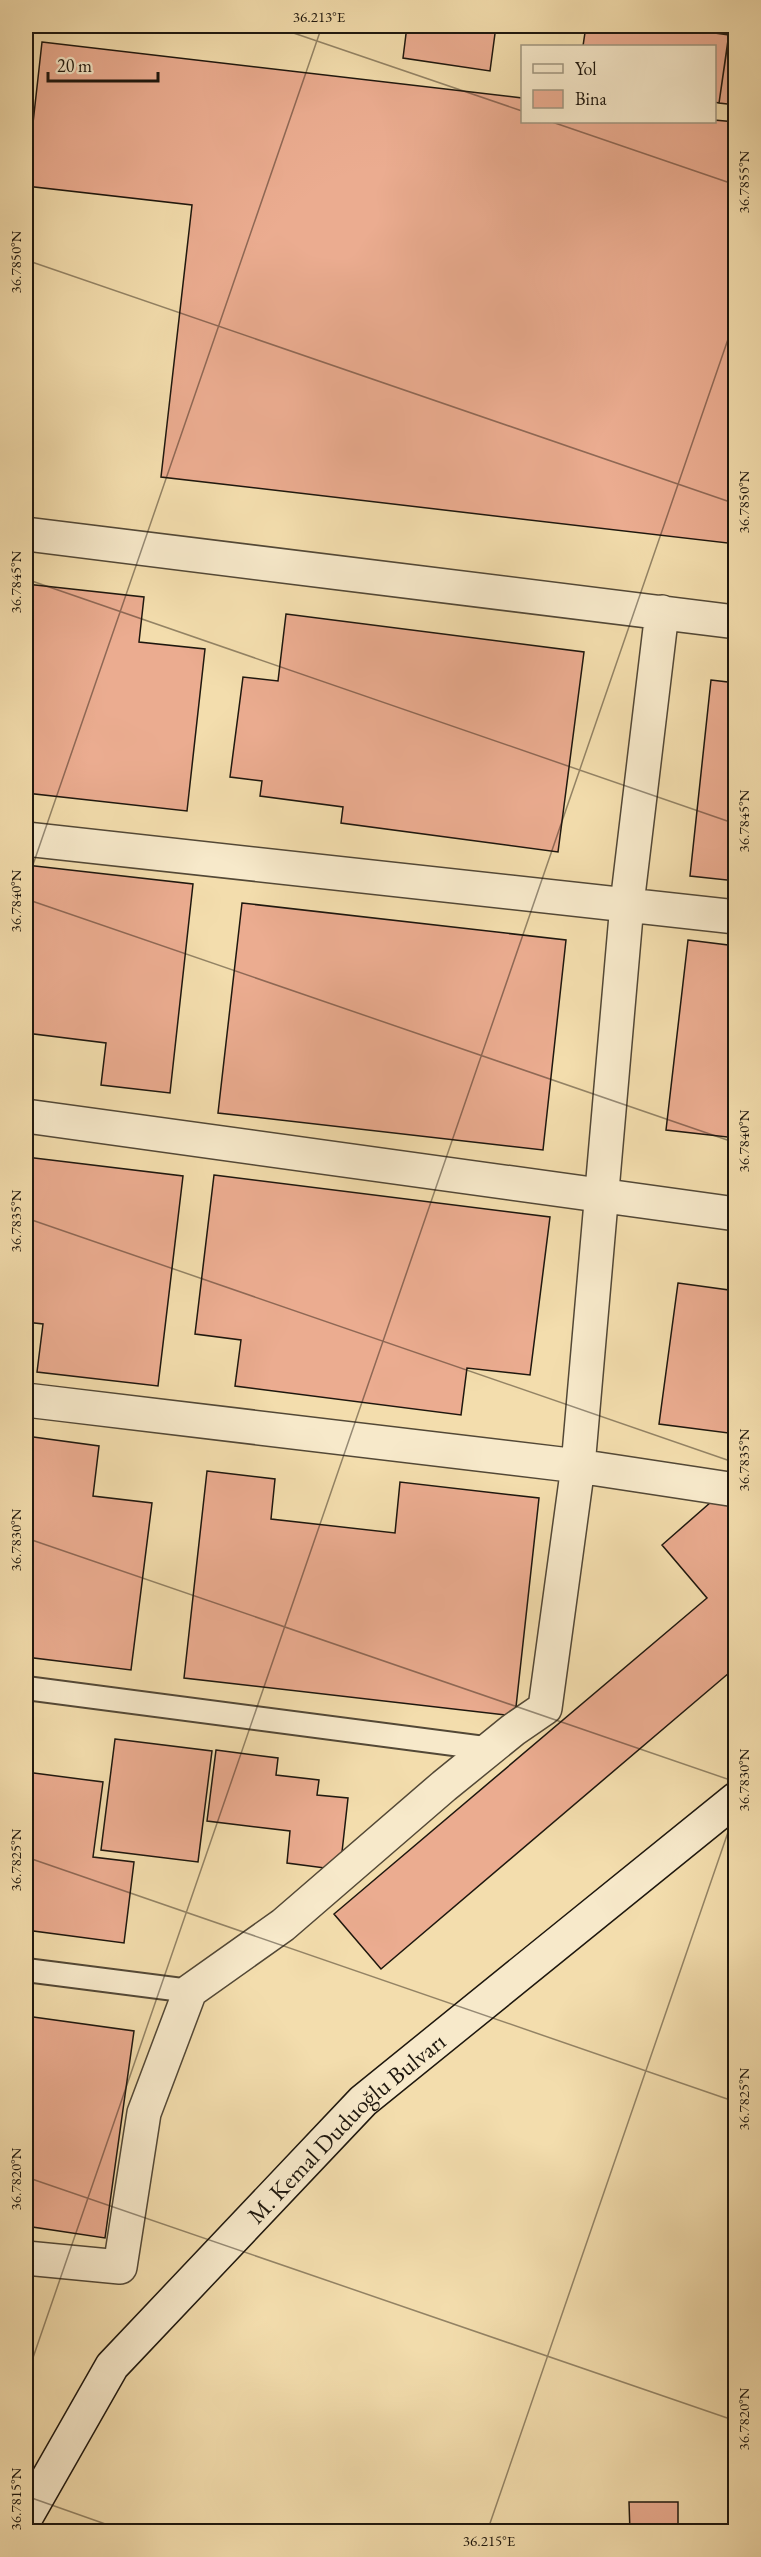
<svg xmlns="http://www.w3.org/2000/svg" width="761" height="2557" font-family="'EB Garamond',serif">
<style>
.building{fill:#ebac90;stroke:#1e170e;stroke-width:1.5}
.lines{fill:none;stroke-linecap:round;stroke-linejoin:round}
.lane-casing{stroke:#534836;stroke-width:26}
.street-casing{stroke:#534836;stroke-width:36}
.secondary-casing{stroke:#1e170e;stroke-width:36}
.lane{stroke:#f7e9ca;stroke-width:22}
.street{stroke:#f7e9ca;stroke-width:33}
.secondary{stroke:#f7e9ca;stroke-width:33}
.ticks{fill:none;stroke:#1e170e;stroke-width:1.5;stroke-opacity:0.45}
.labels{text-anchor:middle;dominant-baseline:central;stroke-width:6;stroke-linejoin:round;paint-order:stroke}
.street-label{font-size:24px;fill:#1e170e;stroke:#f7e9ca}
.neatline{fill:none;stroke:#1e170e;stroke-width:2}
.ticks-label{font-size:15px;text-anchor:middle;fill:#1e170e}
</style>
<rect width="100%" height="100%" fill="#f3ddad"/>
<filter id="stains"><feTurbulence type="fractalNoise" baseFrequency=".00333" numOctaves="4"/><feColorMatrix values="0 0 0 0 .2 0 0 0 0 .09 0 0 0 0 .02 0 0 0 .5 -.17"/></filter>
<radialGradient id="worn" r=".72"><stop offset=".6" stop-color="#630" stop-opacity="0"/><stop offset="1" stop-color="#630" stop-opacity=".3"/></radialGradient>
<path class="building" d="M 407,26 L 496,26 L 490,71 L 403,58 Z
M 586,26 L 664,26 L 729,35 L 719,103 L 714,102 L 714,46 L 583,46 Z
M 730,26 L 736,26 L 736,105 L 719,103 Z
M 42,42 L 522,98 L 522,122 L 714,120 L 736,122 L 736,544 L 161,477 L 192,205 L 26,186 Z
M 26,584 L 144,597 L 139,642 L 205,649 L 187,811 L 26,793 Z
M 286,614 L 584,652 L 558,852 L 341,823 L 343,807 L 260,796 L 262,781 L 230,777 L 243,677 L 278,681 Z
M 711,680 L 736,683 L 736,881 L 690,876 Z
M 26,865 L 193,884 L 170,1093 L 101,1085 L 106,1043 L 26,1033 Z
M 242,903 L 566,940 L 543,1150 L 218,1113 Z
M 688,940 L 736,946 L 736,1138 L 666,1130 Z
M 26,1157 L 183,1176 L 158,1386 L 37,1372 L 43,1324 L 26,1322 Z
M 214,1175 L 550,1217 L 530,1375 L 467,1368 L 461,1415 L 235,1386 L 241,1340 L 195,1334 Z
M 678,1283 L 736,1291 L 736,1434 L 659,1424 Z
M 26,1436 L 99,1446 L 93,1496 L 152,1503 L 131,1670 L 26,1657 Z
M 207,1471 L 275,1479 L 271,1519 L 395,1533 L 400,1482 L 539,1498 L 515,1716 L 184,1678 Z
M 719,1495 L 736,1515 L 736,1667 L 381,1969 L 334,1914 L 707,1598 L 662,1545 Z
M 115,1739 L 212,1751 L 198,1862 L 101,1850 Z
M 216,1750 L 278,1758 L 276,1775 L 319,1780 L 317,1795 L 348,1798 L 340,1870 L 287,1863 L 290,1831 L 207,1821 Z
M 26,1772 L 103,1782 L 93,1857 L 134,1862 L 124,1943 L 26,1930 Z
M 26,2016 L 134,2031 L 105,2238 L 26,2226 Z
M 629,2502 L 678,2502 L 678,2532 L 630,2532 Z"/>
<g class="lines">
<g class="lane-casing">
<path id="lane" d="M 26,1688 L 492,1749
M 26,1970 L 190,1991"/>
</g>
<g class="street-casing">
<path id="street" d="M 26,534 L 736,622
M 26,839 L 736,917
M 26,1116 L 736,1214
M 26,1400 L 578,1466 L 736,1490
M 26,2258 L 120,2267 L 144,2113 L 190,1991 L 283,1925 L 444,1786 L 513,1730 L 545,1708 L 578,1466 L 627,904 L 662,612"/>
</g>
<g class="secondary-casing">
<g id="secondary">
<path id="s1" d="M 26,2517 L 112,2366 L 363,2101 L 736,1799"/>
</g>
</g>
<use href="#lane" class="lane"/>
<use href="#street" class="street"/>
<use href="#secondary" class="secondary"/>
</g>
<path class="ticks" d="M 273,26 L 522,111M 552,122 L 736,185M 26,260 L 736,504M 26,579 L 736,824M 26,885 L 322,26M 26,899 L 736,1143M 26,1218 L 736,1463M 26,1538 L 736,1782M 26,1857 L 736,2102M 26,2177 L 736,2421M 26,2378 L 736,316M 26,2496 L 128,2532M 487,2532 L 736,1809"/>
<g class="labels">
<g class="street-label">
<text stroke="none"><textPath href="#s1" startOffset="508">M. Kemal Duduoğlu Bulvarı</textPath></text>
</g>
</g>
<rect width="761" height="2557" fill="none" stroke="#f3ddad" stroke-width="66"/>
<rect x="521" y="45" width="195" height="78" fill="#f7e9ca" stroke="#a0957f" stroke-width="1.5"/>
<rect x="533" y="64" width="30" height="9" fill="#f7e9ca" stroke="#a0957f" stroke-width="1.5"/>
<text x="575" y="75" font-size="18" fill="#1e170e">Yol</text>
<rect x="533" y="90" width="30" height="18" fill="#ebac90" stroke="#a0957f" stroke-width="1.5"/>
<text x="575" y="105" font-size="18" fill="#1e170e">Bina</text>
<path d="M48 72v9h110v-9" fill="none" stroke="#1e170e" stroke-width="3"/>
<text x="57" y="72" font-size="18" fill="#1e170e" stroke="#f7e9ca" stroke-width="4.5" paint-order="stroke">20 m</text>
<rect x="33" y="33" width="695" height="2491" class="neatline"/>
<g class="ticks-label">
<text x="319" y="22">36.213°E</text>
<text transform="translate(744 182) rotate(-90)" y="5">36.7855°N</text>
<text transform="translate(16 262) rotate(-90)" y="5">36.7850°N</text>
<text transform="translate(744 502) rotate(-90)" y="5">36.7850°N</text>
<text transform="translate(16 582) rotate(-90)" y="5">36.7845°N</text>
<text transform="translate(744 821) rotate(-90)" y="5">36.7845°N</text>
<text transform="translate(16 901) rotate(-90)" y="5">36.7840°N</text>
<text transform="translate(744 1141) rotate(-90)" y="5">36.7840°N</text>
<text transform="translate(16 1221) rotate(-90)" y="5">36.7835°N</text>
<text transform="translate(744 1460) rotate(-90)" y="5">36.7835°N</text>
<text transform="translate(16 1540) rotate(-90)" y="5">36.7830°N</text>
<text transform="translate(744 1780) rotate(-90)" y="5">36.7830°N</text>
<text transform="translate(16 1860) rotate(-90)" y="5">36.7825°N</text>
<text transform="translate(744 2099) rotate(-90)" y="5">36.7825°N</text>
<text transform="translate(16 2179) rotate(-90)" y="5">36.7820°N</text>
<text transform="translate(744 2419) rotate(-90)" y="5">36.7820°N</text>
<text transform="translate(16 2499) rotate(-90)" y="5">36.7815°N</text>
<text x="489" y="2546">36.215°E</text>
</g>
<rect width="100%" height="100%" filter="url(#stains)"/>
<rect width="100%" height="100%" fill="url(#worn)"/>
</svg>
